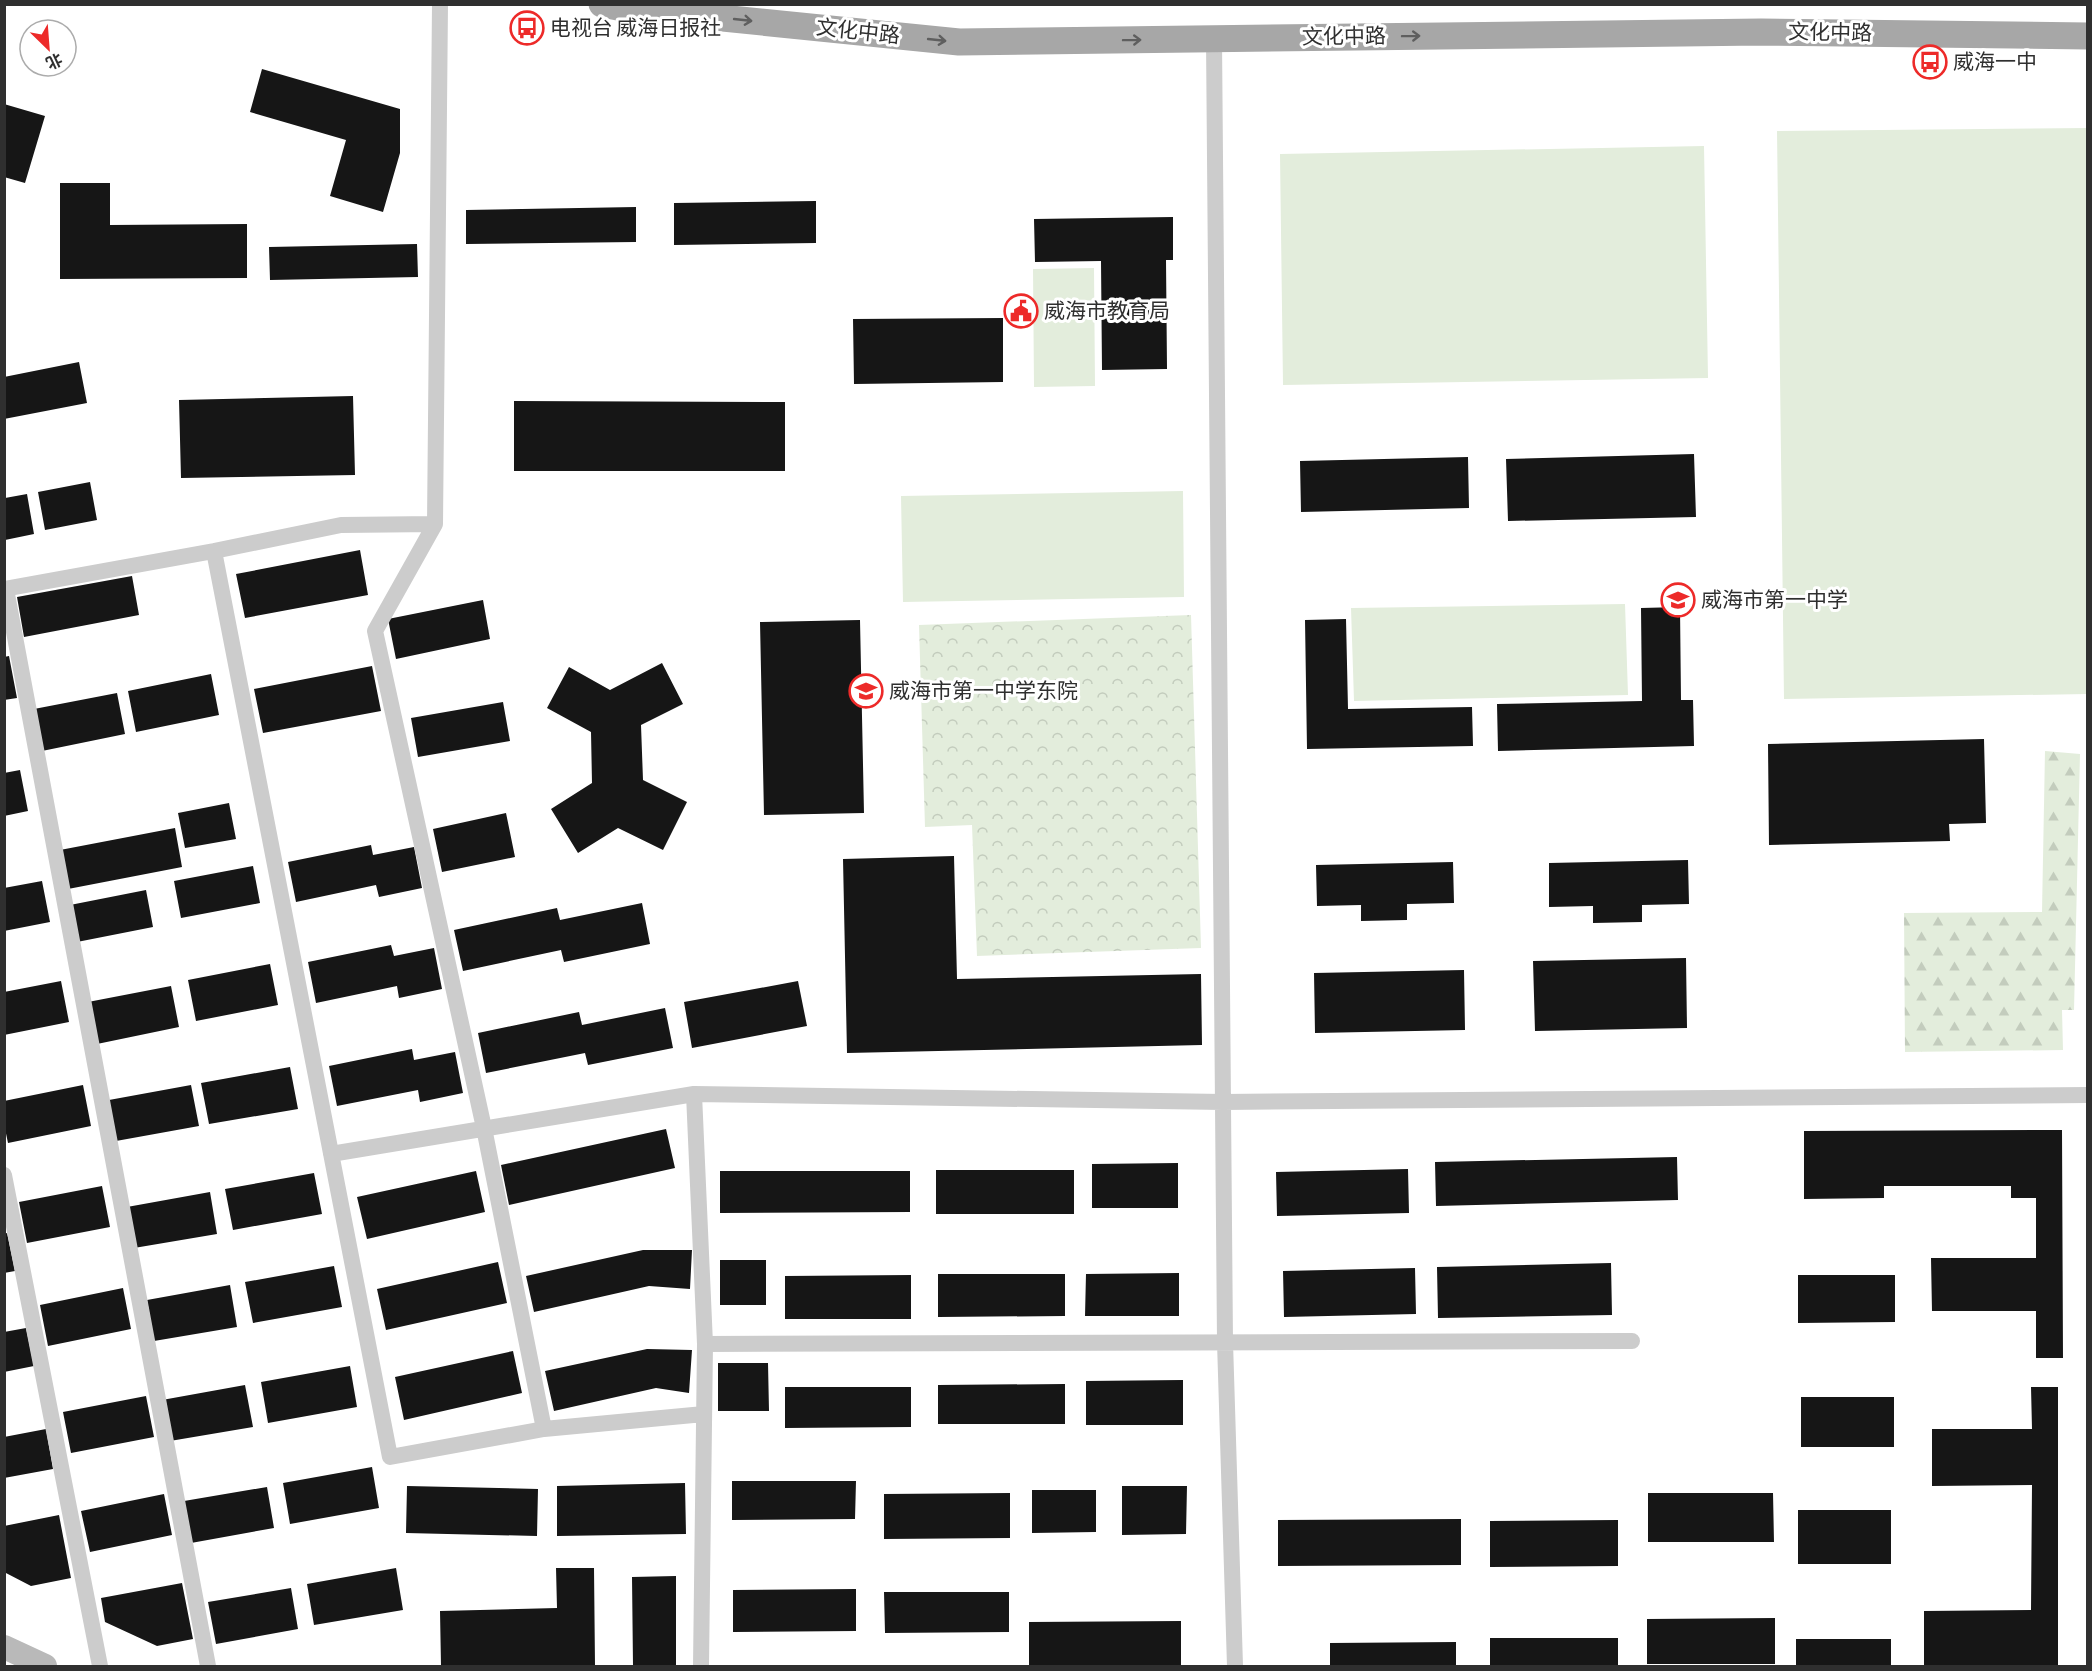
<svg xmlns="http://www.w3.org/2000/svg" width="2092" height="1671" font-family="'Sofia Sans Condensed','Noto Sans SC',sans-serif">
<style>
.forest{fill:url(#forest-firs)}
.park{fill:url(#park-crowns)}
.garden{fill:#e3eddc}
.building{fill:#161616}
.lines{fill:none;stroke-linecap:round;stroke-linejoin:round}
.minor{stroke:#ccc;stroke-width:16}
.secondary{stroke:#b9b9b9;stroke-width:24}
.primary{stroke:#a7a7a7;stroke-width:27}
.oneway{stroke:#5f5f5f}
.labels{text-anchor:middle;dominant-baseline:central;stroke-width:6;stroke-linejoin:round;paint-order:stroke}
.poi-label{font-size:21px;fill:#2f2f2f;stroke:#fff;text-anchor:start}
.street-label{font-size:21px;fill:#2f2f2f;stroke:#fff}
</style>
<defs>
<pattern id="forest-firs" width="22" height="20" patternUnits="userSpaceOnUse" patternTransform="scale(1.5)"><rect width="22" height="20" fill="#e3eddc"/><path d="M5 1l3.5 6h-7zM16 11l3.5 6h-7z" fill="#c3ccbd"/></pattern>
<pattern id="park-crowns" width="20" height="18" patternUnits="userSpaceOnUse" patternTransform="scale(1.5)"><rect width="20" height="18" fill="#e3eddc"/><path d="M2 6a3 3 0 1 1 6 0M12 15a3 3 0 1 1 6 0" fill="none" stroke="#c3ccbd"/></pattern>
</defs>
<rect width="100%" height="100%" fill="#fff"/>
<path class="forest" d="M 2045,751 L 2080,754 L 2074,1010 L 2062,1010 L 2063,1050 L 1905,1052 L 1904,913 L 2042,912 Z"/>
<path class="park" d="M 1191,615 L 1201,948 L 977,956 L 972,825 L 925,827 L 919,625 Z"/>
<path class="garden" d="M 2087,128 L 2087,694 L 1784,699 L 1777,131 Z
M 1704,146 L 1708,378 L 1283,385 L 1280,154 Z
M 1094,268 L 1095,386 L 1034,387 L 1033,269 Z
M 1183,491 L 1184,597 L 903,602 L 901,496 Z
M 1625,604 L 1628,695 L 1354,701 L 1351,608 Z"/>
<path class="building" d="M 262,69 L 400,109 L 400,153 L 383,212 L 330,196 L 346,140 L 250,112 Z
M 4,104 L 45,116 L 25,183 L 4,177 Z
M 60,183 L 110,183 L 110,225 L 247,224 L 247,278 L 60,279 Z
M 816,201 L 816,243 L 674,245 L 674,203 Z
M 636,207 L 636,242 L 466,244 L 466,210 Z
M 1173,217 L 1173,260 L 1166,260 L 1167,369 L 1102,370 L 1101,261 L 1035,262 L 1034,219 Z
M 417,244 L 418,277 L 270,280 L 269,247 Z
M 1003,318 L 1003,382 L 854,384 L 853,319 Z
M 79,362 L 87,403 L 4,419 L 4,377 Z
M 353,396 L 355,475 L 181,478 L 179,400 Z
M 514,401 L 785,402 L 785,471 L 514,471 Z
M 1694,454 L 1696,517 L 1508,521 L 1506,459 Z
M 1468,457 L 1469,508 L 1301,512 L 1300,461 Z
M 90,482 L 97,520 L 45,530 L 38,492 Z
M 27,494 L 34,534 L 5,540 L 5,498 Z
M 360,550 L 368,595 L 245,618 L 236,574 Z
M 132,576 L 139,615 L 24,637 L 17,597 Z
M 483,600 L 490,639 L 396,659 L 388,619 Z
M 1680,607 L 1681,700 L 1693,700 L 1694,746 L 1498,751 L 1497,704 L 1642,701 L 1641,608 Z
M 1346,619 L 1348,709 L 1472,707 L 1473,746 L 1307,749 L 1305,620 Z
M 860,620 L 864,813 L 764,815 L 760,622 Z
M 9,656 L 17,698 L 4,700 L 4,657 Z
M 662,663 L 683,704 L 641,725 L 643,780 L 687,802 L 663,850 L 618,828 L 578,853 L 551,809 L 592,783 L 591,732 L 547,708 L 569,667 L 610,690 Z
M 372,666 L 381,711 L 263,733 L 254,689 Z
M 211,674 L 219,715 L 136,732 L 128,691 Z
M 117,693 L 125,734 L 42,751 L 34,709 Z
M 503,702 L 510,741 L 418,757 L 411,718 Z
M 1984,739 L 1986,823 L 1949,824 L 1950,841 L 1769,845 L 1768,744 Z
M 20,770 L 28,811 L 4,816 L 4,773 Z
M 229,803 L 236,839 L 185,848 L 178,813 Z
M 506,813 L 515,857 L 442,872 L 433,829 Z
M 175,828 L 182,867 L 68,889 L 60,850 Z
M 371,845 L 373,855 L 414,847 L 422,888 L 379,897 L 376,885 L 296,902 L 288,862 Z
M 954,856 L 957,979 L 1201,974 L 1202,1045 L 847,1053 L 843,859 Z
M 1688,860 L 1689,904 L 1642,905 L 1642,922 L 1593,923 L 1593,906 L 1549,907 L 1549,863 Z
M 1453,862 L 1454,903 L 1407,904 L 1407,920 L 1361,921 L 1361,905 L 1317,906 L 1316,865 Z
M 253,866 L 260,903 L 181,918 L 174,881 Z
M 42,881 L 50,922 L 4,931 L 4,888 Z
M 146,890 L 153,927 L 77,942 L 70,905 Z
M 642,903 L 650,944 L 564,962 L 561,950 L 463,971 L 454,930 L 557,908 L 560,920 Z
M 391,945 L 394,956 L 434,948 L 442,989 L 399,998 L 397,986 L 316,1003 L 308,962 Z
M 1686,958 L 1687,1028 L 1535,1031 L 1533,961 Z
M 270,964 L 278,1005 L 196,1021 L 188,980 Z
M 1464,970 L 1465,1030 L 1315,1033 L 1314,973 Z
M 61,981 L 69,1022 L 4,1035 L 4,992 Z
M 798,981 L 807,1026 L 692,1048 L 684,1002 Z
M 171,986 L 179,1027 L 97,1044 L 88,1002 Z
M 665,1008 L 673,1048 L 588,1065 L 585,1053 L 486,1073 L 478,1033 L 579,1012 L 582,1025 Z
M 412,1049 L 414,1060 L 455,1052 L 463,1093 L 420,1102 L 418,1090 L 337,1106 L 329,1066 Z
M 290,1067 L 298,1109 L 209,1124 L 201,1083 Z
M 83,1085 L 91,1126 L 8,1143 L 4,1124 L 4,1101 Z
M 191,1085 L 199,1126 L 116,1141 L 109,1100 Z
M 666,1129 L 675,1168 L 509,1205 L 501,1165 Z
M 2062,1130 L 2063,1358 L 2036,1358 L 2036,1311 L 1932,1311 L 1931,1258 L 2036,1258 L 2036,1198 L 2011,1198 L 2011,1186 L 1884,1186 L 1884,1198 L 1804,1199 L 1804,1131 Z
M 1677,1157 L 1678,1200 L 1436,1206 L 1435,1162 Z
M 1178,1163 L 1178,1208 L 1092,1208 L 1092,1164 Z
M 1408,1169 L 1409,1213 L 1277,1216 L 1276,1172 Z
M 936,1170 L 1074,1170 L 1074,1214 L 936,1214 Z
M 476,1171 L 485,1212 L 367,1239 L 357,1197 Z
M 720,1171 L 910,1171 L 910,1212 L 720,1213 Z
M 314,1173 L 322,1214 L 233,1230 L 225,1189 Z
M 102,1186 L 110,1227 L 27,1243 L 19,1202 Z
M 210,1192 L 217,1234 L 134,1248 L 127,1207 Z
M 7,1233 L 15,1271 L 4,1273 L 4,1234 Z
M 643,1250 L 692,1250 L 690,1289 L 649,1286 L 534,1312 L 526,1276 Z
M 720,1260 L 766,1260 L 766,1305 L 720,1305 Z
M 498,1262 L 507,1303 L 386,1330 L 377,1289 Z
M 1611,1263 L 1612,1315 L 1438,1318 L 1437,1267 Z
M 334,1266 L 342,1307 L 253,1323 L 245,1282 Z
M 1415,1268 L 1416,1314 L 1284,1317 L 1283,1271 Z
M 1179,1273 L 1179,1316 L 1085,1316 L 1086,1274 Z
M 938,1274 L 1065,1274 L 1065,1316 L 938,1317 Z
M 911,1275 L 911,1319 L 785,1319 L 785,1276 Z
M 1798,1275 L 1895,1275 L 1895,1322 L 1798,1323 Z
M 230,1285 L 237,1327 L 154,1341 L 147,1300 Z
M 123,1288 L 131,1329 L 48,1346 L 40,1305 Z
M 26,1328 L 34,1366 L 4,1372 L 4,1332 Z
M 647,1349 L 692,1350 L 689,1393 L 656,1388 L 554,1411 L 545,1371 Z
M 513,1351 L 522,1393 L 404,1420 L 395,1377 Z
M 718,1363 L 768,1363 L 769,1411 L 718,1411 Z
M 350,1366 L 357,1407 L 268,1423 L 261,1382 Z
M 1183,1380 L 1183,1425 L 1086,1425 L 1086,1381 Z
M 1065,1384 L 1065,1424 L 938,1424 L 938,1385 Z
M 245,1385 L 253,1427 L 170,1441 L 162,1400 Z
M 785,1387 L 911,1387 L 911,1427 L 785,1428 Z
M 2031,1387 L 2058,1387 L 2058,1666 L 1924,1666 L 1924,1611 L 2031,1610 L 2032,1485 L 1932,1486 L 1932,1429 L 2032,1429 Z
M 146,1396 L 154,1437 L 71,1453 L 63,1412 Z
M 1801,1397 L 1894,1397 L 1894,1447 L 1801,1447 Z
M 46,1429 L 53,1469 L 4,1478 L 4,1437 Z
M 372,1467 L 379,1508 L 290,1524 L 283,1483 Z
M 732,1481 L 856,1481 L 855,1519 L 732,1520 Z
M 685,1483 L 686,1534 L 557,1536 L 557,1486 Z
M 407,1486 L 538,1489 L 537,1536 L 406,1533 Z
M 1122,1486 L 1187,1486 L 1186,1534 L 1122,1535 Z
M 267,1487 L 274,1528 L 191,1543 L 184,1501 Z
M 1032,1490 L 1096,1490 L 1096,1532 L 1032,1533 Z
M 1010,1493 L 1010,1538 L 884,1539 L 884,1494 Z
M 1648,1493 L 1773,1493 L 1774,1542 L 1648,1542 Z
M 164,1494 L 172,1535 L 90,1552 L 81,1511 Z
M 1798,1510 L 1891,1510 L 1891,1564 L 1798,1564 Z
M 59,1515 L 71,1578 L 31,1586 L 4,1572 L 4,1526 Z
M 1461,1519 L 1461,1565 L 1278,1566 L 1278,1520 Z
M 1618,1520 L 1618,1566 L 1490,1567 L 1490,1521 Z
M 396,1568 L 403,1610 L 314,1625 L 307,1584 Z
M 556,1568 L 594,1568 L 595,1666 L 441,1666 L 440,1611 L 557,1608 Z
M 676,1576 L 676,1666 L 633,1666 L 632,1577 Z
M 182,1583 L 193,1639 L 157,1646 L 105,1622 L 101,1598 Z
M 291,1588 L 298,1629 L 216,1644 L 208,1602 Z
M 856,1589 L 856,1631 L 733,1632 L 733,1590 Z
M 884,1592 L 1009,1592 L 1009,1632 L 885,1633 Z
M 1775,1618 L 1775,1664 L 1647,1664 L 1647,1619 Z
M 1181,1621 L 1181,1666 L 1029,1666 L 1029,1622 Z
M 1490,1638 L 1618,1638 L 1618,1666 L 1490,1666 Z
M 1796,1639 L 1891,1639 L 1891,1666 L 1796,1666 Z
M 1456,1642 L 1456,1666 L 1330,1666 L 1330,1643 Z"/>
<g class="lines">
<path class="minor" d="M 440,4 L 435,524 L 375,631 L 484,1128 L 544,1429
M 1214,39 L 1225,1342 L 1235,1666
M 214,551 L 390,1457 L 544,1429 L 704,1414
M 4,589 L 214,551 L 341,525 L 435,524
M 6,589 L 208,1666
M 694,1094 L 705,1344 L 701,1666
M 331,1154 L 694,1094 L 1223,1102 L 2088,1095
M 4,1175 L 100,1666
M 705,1344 L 1632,1341"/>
<path class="secondary" d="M 4,1647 L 45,1666"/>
<path class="primary" d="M 602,4 L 623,8 L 959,42 L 1761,32 L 2088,36"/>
</g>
<defs><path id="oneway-shaft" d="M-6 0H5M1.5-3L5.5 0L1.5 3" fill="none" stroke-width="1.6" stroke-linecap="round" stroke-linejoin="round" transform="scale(1.5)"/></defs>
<g class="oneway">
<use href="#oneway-shaft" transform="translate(743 20) rotate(6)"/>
<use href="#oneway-shaft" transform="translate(1411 36) rotate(-1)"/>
<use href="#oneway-shaft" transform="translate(937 40) rotate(6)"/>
<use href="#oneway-shaft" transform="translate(1132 40) rotate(-1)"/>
</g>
<defs>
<g id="bus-ring" transform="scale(1.725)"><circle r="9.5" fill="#fff" stroke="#ed2a29" stroke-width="1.5"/><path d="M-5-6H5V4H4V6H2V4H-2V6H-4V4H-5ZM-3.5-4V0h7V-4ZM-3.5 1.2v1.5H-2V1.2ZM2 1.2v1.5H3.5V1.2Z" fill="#ed2a29"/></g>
<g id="civic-ring" transform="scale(1.725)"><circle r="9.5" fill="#fff" stroke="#ed2a29" stroke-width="1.5"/><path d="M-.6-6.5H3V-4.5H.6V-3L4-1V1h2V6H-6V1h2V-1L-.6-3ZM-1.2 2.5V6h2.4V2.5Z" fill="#ed2a29"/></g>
<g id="school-ring" transform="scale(1.725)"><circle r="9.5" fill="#fff" stroke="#ed2a29" stroke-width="1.5"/><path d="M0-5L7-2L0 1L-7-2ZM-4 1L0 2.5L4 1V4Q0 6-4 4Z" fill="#ed2a29"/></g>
</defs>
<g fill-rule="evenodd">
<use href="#bus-ring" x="527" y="28"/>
<use href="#bus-ring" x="1930" y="62"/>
<use href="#civic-ring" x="1021" y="311"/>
<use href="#school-ring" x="1678" y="600"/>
<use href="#school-ring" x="866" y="691"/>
</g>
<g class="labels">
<g class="poi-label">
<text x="550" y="28">电视台 威海日报社</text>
<text x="1953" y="62">威海一中</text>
<text x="1044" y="311">威海市教育局</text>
<text x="1701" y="600">威海市第一中学</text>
<text x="889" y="691">威海市第一中学东院</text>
</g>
<g class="street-label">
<text transform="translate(858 32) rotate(6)">文化中路</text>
<text transform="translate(1830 33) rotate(1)">文化中路</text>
<text transform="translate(1344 37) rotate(-1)">文化中路</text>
</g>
</g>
<rect width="2092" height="1671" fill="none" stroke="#2f2f2f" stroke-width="12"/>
<g transform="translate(48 48) rotate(155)"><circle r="28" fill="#ffffff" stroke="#acacac" stroke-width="1.5"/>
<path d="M0-4.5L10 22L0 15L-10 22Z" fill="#ed2a29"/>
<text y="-9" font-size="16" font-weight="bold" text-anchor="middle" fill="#2f2f2f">北</text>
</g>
</svg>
